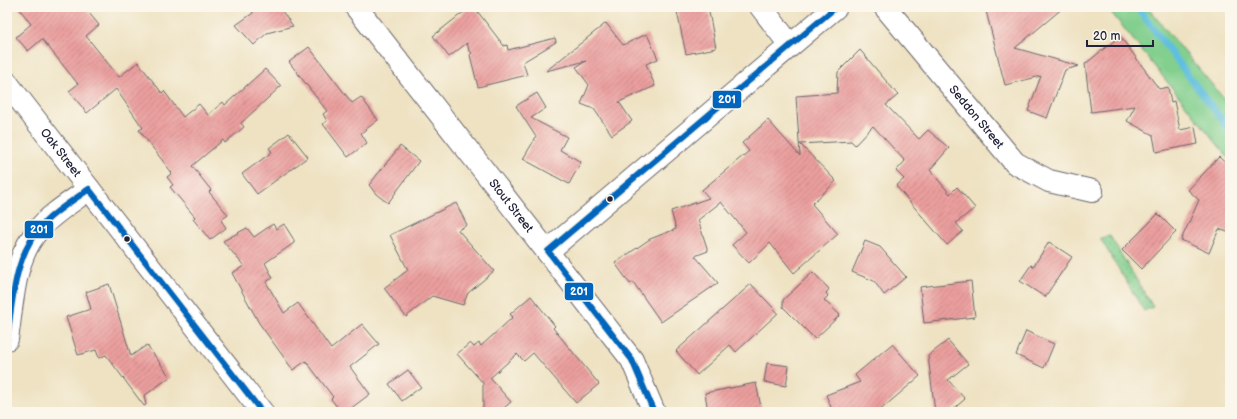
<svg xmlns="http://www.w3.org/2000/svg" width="1237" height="419" font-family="'Balsamiq Sans',sans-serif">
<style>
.grass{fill:#82cf8e;stroke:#527864}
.park{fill:url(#park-dots);stroke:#527864}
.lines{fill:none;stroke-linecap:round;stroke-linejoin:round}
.stream{stroke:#60bfde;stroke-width:7}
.building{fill:url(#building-hatch)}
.minor-casing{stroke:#69656a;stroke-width:24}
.minor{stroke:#fff;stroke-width:22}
.bus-1-casing{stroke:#fbf7ec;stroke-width:9}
.bus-1{stroke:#0065bd;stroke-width:6}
.bus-dot{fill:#22223b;stroke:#fbf7ec;stroke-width:1.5}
.labels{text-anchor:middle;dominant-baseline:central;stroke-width:4;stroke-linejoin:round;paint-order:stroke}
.street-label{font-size:12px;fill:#22223b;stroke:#fbf7ec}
.line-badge{stroke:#fbf7ec;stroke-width:1.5}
.badge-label{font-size:11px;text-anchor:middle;font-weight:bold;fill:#fff}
</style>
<defs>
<pattern id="park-dots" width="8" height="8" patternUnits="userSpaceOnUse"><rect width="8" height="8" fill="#82cf8e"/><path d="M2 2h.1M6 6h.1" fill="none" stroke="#70b17b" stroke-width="1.8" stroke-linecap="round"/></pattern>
<pattern id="building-hatch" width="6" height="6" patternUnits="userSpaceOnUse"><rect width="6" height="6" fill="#eb9f9e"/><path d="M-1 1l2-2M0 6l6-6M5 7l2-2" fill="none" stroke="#be8182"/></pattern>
</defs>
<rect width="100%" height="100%" fill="#fbf7ec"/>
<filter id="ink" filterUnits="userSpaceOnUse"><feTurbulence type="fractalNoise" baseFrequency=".025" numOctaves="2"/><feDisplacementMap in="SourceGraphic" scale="8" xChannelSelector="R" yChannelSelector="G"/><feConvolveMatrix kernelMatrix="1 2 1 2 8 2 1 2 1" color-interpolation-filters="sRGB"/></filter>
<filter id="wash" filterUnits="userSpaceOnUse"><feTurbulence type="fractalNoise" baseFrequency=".012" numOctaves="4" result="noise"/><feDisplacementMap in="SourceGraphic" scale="16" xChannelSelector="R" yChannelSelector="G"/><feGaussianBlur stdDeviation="0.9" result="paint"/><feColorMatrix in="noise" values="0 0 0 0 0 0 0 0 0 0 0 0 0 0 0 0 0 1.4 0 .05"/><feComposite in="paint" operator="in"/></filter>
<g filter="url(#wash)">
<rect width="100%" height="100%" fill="#eee2c2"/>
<path class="grass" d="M 1111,7 L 1147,7 L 1230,106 L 1230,160 L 1110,11 Z"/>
<path class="park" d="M 1110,236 L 1153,307 L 1144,311 L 1100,238 Z"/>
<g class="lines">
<path class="stream" d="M 1137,7 L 1230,131"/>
</g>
<g id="blocks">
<path class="building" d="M 18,7 L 84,7 L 99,25 L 86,36 L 119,77 L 138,62 L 162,93 L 164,91 L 183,117 L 199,104 L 208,115 L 223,102 L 225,105 L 265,69 L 281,86 L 241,123 L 244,127 L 225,143 L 223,140 L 192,166 L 211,190 L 209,192 L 228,215 L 221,220 L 226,228 L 210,240 L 193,219 L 195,217 L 170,187 L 173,185 L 167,177 L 172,173 L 139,130 L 143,128 L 116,89 L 87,113 L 69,91 L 78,84 L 42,39 L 28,51 L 16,37 L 31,24 Z
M 252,7 L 279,7 L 293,26 L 267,33 L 254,45 L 236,25 L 253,13 Z
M 470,7 L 474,7 L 504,46 L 507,45 L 508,50 L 555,38 L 556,42 L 523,62 L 527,75 L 478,87 L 470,55 L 472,53 L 469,50 L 467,43 L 449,57 L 433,36 Z
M 676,7 L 708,7 L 716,48 L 686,54 Z
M 985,7 L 1064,7 L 1015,48 L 1079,66 L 1065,70 L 1047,118 L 1028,111 L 1041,76 L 1005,85 Z
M 606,23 L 623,45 L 647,34 L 658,59 L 646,64 L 655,86 L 619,102 L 632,121 L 612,135 L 594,109 L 581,104 L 589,85 L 576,67 L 586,61 L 546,71 Z
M 1120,36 L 1159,89 L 1168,87 L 1171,102 L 1174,101 L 1180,130 L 1195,127 L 1198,144 L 1156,152 L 1153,135 L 1127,121 L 1135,106 L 1091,112 L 1085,64 Z
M 309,47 L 352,103 L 361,97 L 378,120 L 361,133 L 367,143 L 348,157 L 323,124 L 327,121 L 323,114 L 327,111 L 289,62 Z
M 860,50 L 898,95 L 886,105 L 919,139 L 928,130 L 949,148 L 930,170 L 950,194 L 957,187 L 975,208 L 956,223 L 963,231 L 947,245 L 896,186 L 904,179 L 896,171 L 905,161 L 873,126 L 855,145 L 851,141 L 800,144 L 836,181 L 812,204 L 838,234 L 794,273 L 770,243 L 749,263 L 732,245 L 746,232 L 721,202 L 698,220 L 708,251 L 695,256 L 718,283 L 661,322 L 633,282 L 630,284 L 615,263 L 650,239 L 676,229 L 671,211 L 709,198 L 702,190 L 749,151 L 742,143 L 768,120 L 800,156 L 796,96 L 837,93 L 838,72 Z
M 537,93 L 546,108 L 531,118 L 567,137 L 560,150 L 581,162 L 569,184 L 523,159 L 536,137 L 516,106 Z
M 289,133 L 308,157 L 257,194 L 242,174 L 272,152 L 269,148 Z
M 400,146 L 419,161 L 388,203 L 376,194 L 369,185 Z
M 1219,157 L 1230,167 L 1230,233 L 1219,229 L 1209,253 L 1181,240 L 1199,200 L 1188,190 Z
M 456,203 L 467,225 L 458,230 L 494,271 L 468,293 L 463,305 L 432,296 L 406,317 L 384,288 L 408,270 L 390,235 Z
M 1158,214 L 1176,232 L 1141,269 L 1122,250 Z
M 273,224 L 276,229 L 284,224 L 294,240 L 294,243 L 265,263 L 273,278 L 266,282 L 284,313 L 298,303 L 331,349 L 362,324 L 379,344 L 350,367 L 370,394 L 346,412 L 341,412 L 331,399 L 333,397 L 306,361 L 293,370 L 259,323 L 232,273 L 244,266 L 223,241 L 247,228 L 254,237 Z
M 865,241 L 880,247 L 906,277 L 884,295 L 874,281 L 852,272 Z
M 1049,242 L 1072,257 L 1045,297 L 1020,281 L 1031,265 L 1033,267 Z
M 813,272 L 829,289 L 826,293 L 828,296 L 824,300 L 840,315 L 815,339 L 783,307 L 783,300 Z
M 971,281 L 975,317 L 924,323 L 920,287 Z
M 109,284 L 131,356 L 147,345 L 170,377 L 144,396 L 146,405 L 144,406 L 106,355 L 99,358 L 96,350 L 78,355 L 66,317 L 91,309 L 86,292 Z
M 751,284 L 778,313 L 736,352 L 730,345 L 697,375 L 676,351 Z
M 531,296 L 555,326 L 553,328 L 599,384 L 576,403 L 533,353 L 524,361 L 517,354 L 490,378 L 511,402 L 499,412 L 483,412 L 483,383 L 457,354 L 470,343 L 474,347 L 479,343 L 481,346 L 513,317 L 510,314 Z
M 1026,331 L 1054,344 L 1044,368 L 1016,355 Z
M 948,340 L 968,364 L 948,380 L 965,399 L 950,412 L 935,412 L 928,356 Z
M 892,344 L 920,376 L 878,412 L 833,412 L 826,395 L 860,382 L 855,375 Z
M 767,363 L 789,366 L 786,386 L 764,382 Z
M 408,370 L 421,387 L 402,401 L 389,384 Z
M 756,383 L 762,412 L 708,412 L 705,393 Z"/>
</g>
</g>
<g filter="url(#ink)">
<use href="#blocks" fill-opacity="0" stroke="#69656a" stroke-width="1"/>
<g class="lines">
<g class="minor-casing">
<g id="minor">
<path id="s1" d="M 356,7 L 632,360 L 654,412"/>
<path d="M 761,7 L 790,45"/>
<path id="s2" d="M 885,7 L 1015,163 L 1049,181 L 1092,191"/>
<path id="s3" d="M 7,83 L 262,412"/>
<path d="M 548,251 L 836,7"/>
<path d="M 7,339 C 13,302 13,258 39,229 C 51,214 73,201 89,189"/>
</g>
</g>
<use href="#minor" class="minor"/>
<g class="bus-1-casing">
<path id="bus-1" d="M 7,339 C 13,298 14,253 45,222 C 58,209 74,200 89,189 L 262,412
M 654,412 L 632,360 L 548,251 L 836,7"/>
</g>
<use href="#bus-1" class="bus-1"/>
</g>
</g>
<g class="bus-dot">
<circle cx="610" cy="199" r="3.5"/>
<circle cx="127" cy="239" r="3.5"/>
</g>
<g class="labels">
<g class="street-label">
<text stroke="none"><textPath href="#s2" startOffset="143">Seddon Street</textPath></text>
<text stroke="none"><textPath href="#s3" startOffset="88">Oak Street</textPath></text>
<text stroke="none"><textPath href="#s1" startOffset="252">Stout Street</textPath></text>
</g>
</g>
<g class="line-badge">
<rect x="712" y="90" width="30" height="19" rx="4" fill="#0065bd"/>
<rect x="24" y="220" width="30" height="19" rx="4" fill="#0065bd"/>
<rect x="564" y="282" width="30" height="19" rx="4" fill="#0065bd"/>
</g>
<g class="badge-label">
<text x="727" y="103">201</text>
<text x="39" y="233">201</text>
<text x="579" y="295">201</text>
</g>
<rect width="1237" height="419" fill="none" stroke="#fbf7ec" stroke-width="24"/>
<path d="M1087 40v6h66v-6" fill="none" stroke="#22223b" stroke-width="2"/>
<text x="1093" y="40" font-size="12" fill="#22223b" stroke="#fbf7ec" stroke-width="3" paint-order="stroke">20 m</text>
</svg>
